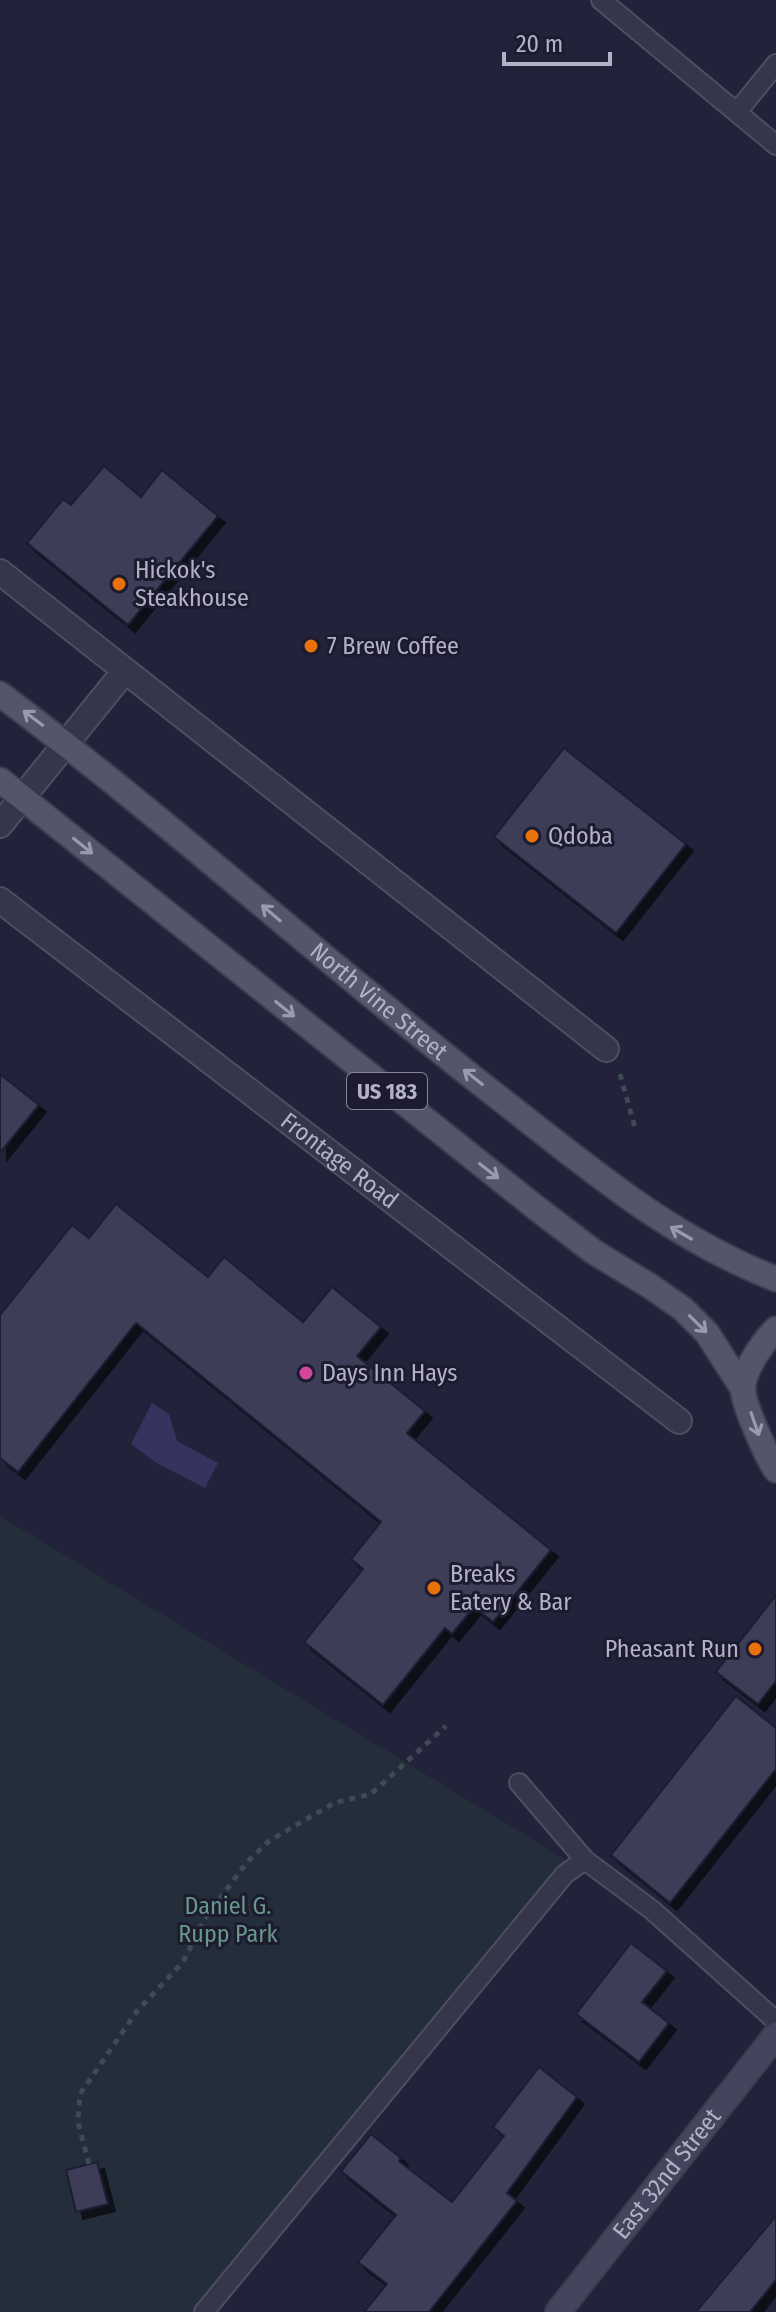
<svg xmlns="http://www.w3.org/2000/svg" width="776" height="2312" font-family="'Fira Sans Condensed',sans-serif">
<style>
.green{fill:#242e3b}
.water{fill:#35345f}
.building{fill:#3c3c58;stroke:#1d1d31;stroke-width:2;filter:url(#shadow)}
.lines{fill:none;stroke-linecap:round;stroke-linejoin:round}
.lane-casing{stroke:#4e4e62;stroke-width:22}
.street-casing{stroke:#4e4e62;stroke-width:28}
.secondary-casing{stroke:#3c3c50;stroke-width:28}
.primary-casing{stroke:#3c3c50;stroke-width:28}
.path{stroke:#3f4a55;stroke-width:5;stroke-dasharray:6 6;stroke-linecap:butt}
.lane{stroke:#36364a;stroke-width:18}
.street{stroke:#36364a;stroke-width:24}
.secondary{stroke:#45445d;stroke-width:24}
.primary{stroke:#54546a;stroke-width:24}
.oneway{stroke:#9a9aaf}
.food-dot{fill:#e8710a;stroke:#1c1b2f;stroke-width:3}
.hotel-dot{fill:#d1479c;stroke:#1c1b2f;stroke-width:3}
.labels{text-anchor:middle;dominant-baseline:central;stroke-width:6;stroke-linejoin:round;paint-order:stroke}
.shield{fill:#1c1b2f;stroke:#858499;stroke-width:2}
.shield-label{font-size:22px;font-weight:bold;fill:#b2b1c6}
.poi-label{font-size:24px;fill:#b2b1c6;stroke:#1c1b2f;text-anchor:start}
.street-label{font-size:24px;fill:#b2b1c6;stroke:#1c1b2f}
.park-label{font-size:24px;fill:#689787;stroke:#1c1b2f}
</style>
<defs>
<filter id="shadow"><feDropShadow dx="7" dy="7" stdDeviation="0" flood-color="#0009"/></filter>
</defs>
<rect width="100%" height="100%" fill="#22223a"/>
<path class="green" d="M 0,1516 L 568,1861 L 206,2312 L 0,2312 Z"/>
<path class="water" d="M 152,1403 L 169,1414 L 177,1441 L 218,1463 L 205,1488 L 155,1462 L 131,1444 Z"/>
<path class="building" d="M 104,466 L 141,497 L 162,470 L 218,516 L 128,625 L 27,543 L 63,499 L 71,505 Z
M 564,748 L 686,844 L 616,933 L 494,837 Z
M 0,1074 L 39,1105 L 0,1153 Z
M 116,1204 L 208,1277 L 224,1257 L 303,1322 L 332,1287 L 381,1327 L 357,1356 L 425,1411 L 407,1433 L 551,1550 L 493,1622 L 474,1607 L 452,1634 L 445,1628 L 383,1705 L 304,1642 L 363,1569 L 351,1559 L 381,1522 L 136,1323 L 18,1472 L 0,1458 L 0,1315 L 72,1225 L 89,1238 Z
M 776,1595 L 776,1681 L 758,1704 L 716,1672 Z
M 736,1696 L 776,1728 L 776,1769 L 670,1903 L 611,1855 Z
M 631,1943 L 667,1971 L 642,2002 L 669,2023 L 639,2062 L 576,2014 Z
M 539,2067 L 577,2097 L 507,2193 L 517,2201 L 429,2312 L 364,2312 L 387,2284 L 358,2262 L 396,2215 L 341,2171 L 371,2134 L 401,2158 L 399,2161 L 452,2202 L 504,2136 L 493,2127 Z
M 97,2162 L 108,2204 L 76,2212 L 66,2170 Z
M 776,2216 L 776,2280 L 750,2312 L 696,2312 Z"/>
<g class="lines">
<g class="lane-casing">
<path id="lane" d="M 601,0 L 776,145
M 737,112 L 776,64
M 519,1783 L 585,1860
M 204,2312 L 565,1874 L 585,1860 L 652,1910 L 776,2021"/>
</g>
<g class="street-casing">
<g id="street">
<path d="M 0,572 L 606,1049"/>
<path d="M 0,825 L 124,672"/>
<path id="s1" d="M 0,900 L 679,1421"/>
</g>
</g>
<g class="secondary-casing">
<g id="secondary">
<path id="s2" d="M 558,2312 L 776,2035"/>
</g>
</g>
<g class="primary-casing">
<g id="primary">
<path id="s3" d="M 0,694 C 169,821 327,964 494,1094 C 584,1164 668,1237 776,1279"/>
<path d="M 0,780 L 535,1207 L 594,1252 L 650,1286 L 683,1309 L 707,1333 L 743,1389"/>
<path d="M 776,1329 C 763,1342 743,1370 743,1389 C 743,1404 767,1457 776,1470"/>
</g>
</g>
<path class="path" d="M 620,1074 L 636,1131
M 89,2164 L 78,2122 L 80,2094 L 137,2011 L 183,1962 L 204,1920 L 247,1862 L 269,1841 L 334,1803 L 371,1794 L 446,1726"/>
<use href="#lane" class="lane"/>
<use href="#street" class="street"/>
<use href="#secondary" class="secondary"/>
<use href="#primary" class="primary"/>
</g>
<defs><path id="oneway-shaft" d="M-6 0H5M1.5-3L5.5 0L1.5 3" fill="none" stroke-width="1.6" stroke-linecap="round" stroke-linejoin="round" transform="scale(2)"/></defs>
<g class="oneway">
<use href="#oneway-shaft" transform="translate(33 718) rotate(-143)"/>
<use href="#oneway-shaft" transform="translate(83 846) rotate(39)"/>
<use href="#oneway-shaft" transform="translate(271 913) rotate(-140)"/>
<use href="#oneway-shaft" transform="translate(285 1009) rotate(39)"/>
<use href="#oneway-shaft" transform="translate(473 1077) rotate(-142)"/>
<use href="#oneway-shaft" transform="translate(489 1171) rotate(38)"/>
<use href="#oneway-shaft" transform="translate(681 1233) rotate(-150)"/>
<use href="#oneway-shaft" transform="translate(698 1324) rotate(45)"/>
<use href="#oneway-shaft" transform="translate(755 1424) rotate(71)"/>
</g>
<g class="food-dot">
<circle cx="119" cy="584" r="8"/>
<circle cx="311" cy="646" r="8"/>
<circle cx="532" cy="836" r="8"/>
<circle cx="434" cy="1588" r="8"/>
<circle cx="755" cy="1649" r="8"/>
</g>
<circle class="hotel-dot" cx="306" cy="1373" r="8"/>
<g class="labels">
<rect class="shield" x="347" y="1073" width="80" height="36" rx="6"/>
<g class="shield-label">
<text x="387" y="1091">US 183</text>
</g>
<g class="poi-label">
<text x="135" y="570">Hickok's<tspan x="135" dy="28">Steakhouse</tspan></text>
<text x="327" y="646">7 Brew Coffee</text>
<text x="548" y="836">Qdoba</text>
<text x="322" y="1373">Days Inn Hays</text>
<text x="450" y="1574">Breaks<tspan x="450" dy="28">Eatery &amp; Bar</tspan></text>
<text x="739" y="1649" text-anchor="end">Pheasant Run</text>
</g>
<g class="street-label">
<text stroke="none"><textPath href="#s3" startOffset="488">North Vine Street</textPath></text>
<text stroke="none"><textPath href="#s1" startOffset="428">Frontage Road</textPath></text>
<text stroke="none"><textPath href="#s2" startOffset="176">East 32nd Street</textPath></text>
</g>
<g class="park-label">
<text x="228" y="1906">Daniel G.<tspan x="228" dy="28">Rupp Park</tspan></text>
</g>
</g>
<path d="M504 52v12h106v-12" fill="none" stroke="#b2b1c6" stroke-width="4"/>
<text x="516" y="52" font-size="24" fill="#b2b1c6" stroke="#1c1b2f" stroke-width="6" paint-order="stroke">20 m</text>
</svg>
